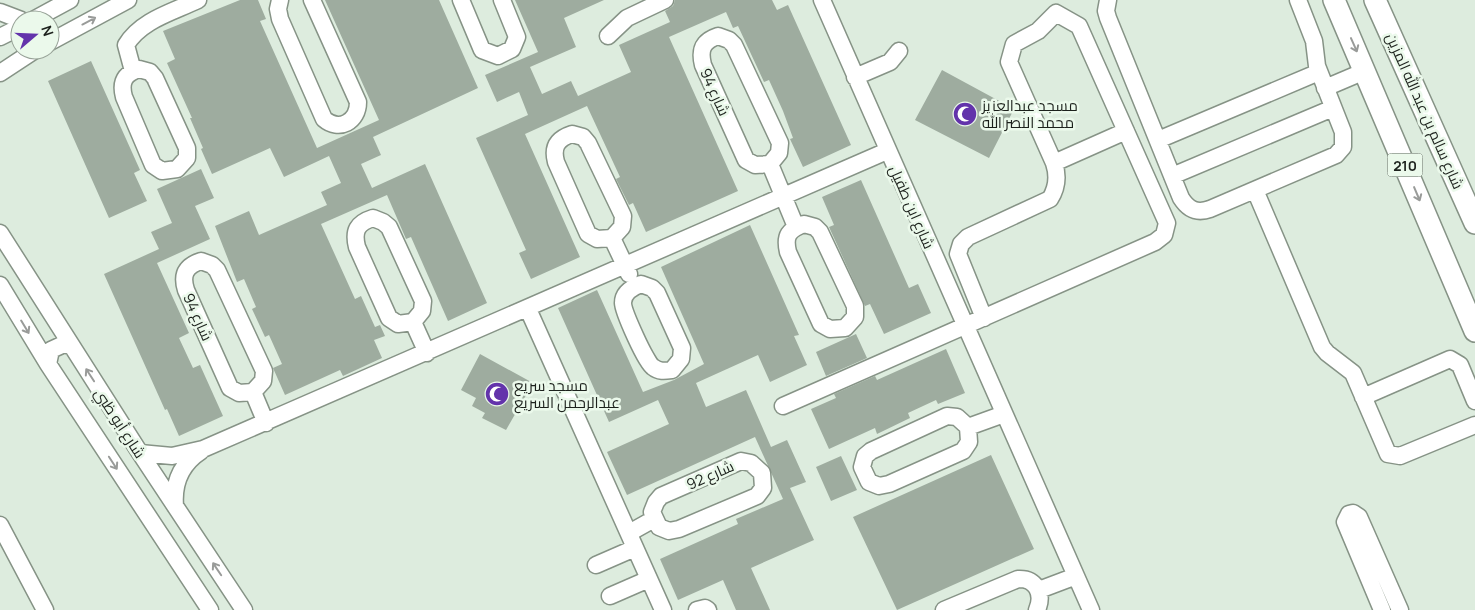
<svg xmlns="http://www.w3.org/2000/svg" width="1475" height="610" font-family="Manrope,Cairo,sans-serif">
<style>
.building{fill:#9eac9f}
.lines{fill:none;stroke-linecap:round;stroke-linejoin:round}
.minor-casing{stroke:#869386;stroke-width:19}
.major-casing{stroke:#869386;stroke-width:24}
.minor{stroke:#fff;stroke-width:16}
.major{stroke:#fff;stroke-width:21}
.oneway{stroke:#999b99}
.labels{text-anchor:middle;dominant-baseline:central;stroke-width:5;stroke-linejoin:round;paint-order:stroke}
.shield{fill:#ebf9eb;stroke:#5a625a;stroke-width:1}
.shield-label{font-size:14px;font-weight:bold;fill:#1c211c}
.street-label{font-size:15px;fill:#1c211c;stroke:#ebf9eb}
.poi-label{font-size:15px;fill:#1c211c;stroke:#ebf9eb;text-anchor:start}
</style>
<rect width="100%" height="100%" fill="#ddecde"/>
<path class="building" d="M 240,0 L 258,0 L 266,19 L 260,21 L 317,148 L 379,120 L 325,0 L 439,0 L 478,88 L 373,137 L 381,155 L 361,164 L 372,188 L 425,164 L 487,303 L 448,321 L 411,237 L 406,239 L 387,195 L 321,224 L 355,299 L 361,296 L 375,327 L 380,325 L 385,336 L 374,340 L 382,358 L 343,376 L 340,370 L 285,395 L 273,368 L 282,364 L 269,335 L 265,337 L 252,309 L 256,307 L 244,279 L 237,282 L 215,226 L 249,211 L 259,235 L 327,205 L 321,192 L 341,183 L 329,156 L 284,177 L 270,148 L 212,174 L 201,149 L 203,148 L 190,118 L 192,118 L 167,63 L 175,59 L 163,31 Z
M 515,0 L 604,0 L 564,18 L 576,47 L 530,67 L 542,94 L 571,81 L 578,96 L 631,72 L 619,45 L 670,22 L 665,11 L 673,6 L 675,0 L 772,0 L 777,10 L 788,5 L 851,145 L 803,167 L 790,139 L 793,138 L 783,111 L 769,80 L 764,82 L 738,26 L 733,28 L 726,12 L 669,37 L 738,191 L 646,232 L 633,203 L 629,205 L 616,179 L 620,177 L 587,106 L 525,134 L 580,257 L 531,279 L 519,253 L 526,250 L 476,138 L 528,115 L 519,92 L 497,102 L 485,75 L 538,52 Z
M 91,61 L 140,170 L 134,173 L 147,201 L 109,218 L 48,81 Z
M 942,70 L 1014,109 L 989,158 L 915,120 Z
M 201,169 L 214,198 L 195,206 L 210,239 L 157,263 L 189,333 L 179,338 L 193,368 L 200,365 L 223,416 L 179,436 L 167,409 L 165,410 L 104,274 L 159,249 L 151,232 L 172,223 L 157,189 Z
M 861,180 L 909,288 L 918,284 L 931,313 L 884,334 L 870,304 L 865,306 L 829,227 L 834,225 L 822,197 Z
M 750,225 L 799,335 L 794,336 L 807,365 L 770,382 L 758,355 L 696,383 L 706,407 L 746,390 L 771,447 L 787,440 L 806,482 L 790,488 L 814,540 L 751,568 L 770,610 L 736,610 L 723,580 L 678,600 L 660,559 L 738,524 L 736,519 L 783,499 L 755,437 L 627,495 L 607,452 L 669,424 L 658,400 L 609,422 L 558,308 L 597,290 L 643,392 L 674,380 L 704,364 L 661,267 Z
M 856,334 L 867,358 L 826,376 L 816,352 Z
M 946,349 L 965,393 L 938,404 L 936,400 L 908,413 L 910,418 L 877,434 L 875,428 L 829,449 L 811,409 L 836,398 L 834,394 L 875,376 L 877,380 Z
M 480,354 L 533,383 L 506,430 L 482,418 L 485,413 L 472,406 L 476,398 L 461,390 Z
M 991,455 L 1034,549 L 897,610 L 853,517 Z
M 841,456 L 857,490 L 831,501 L 816,467 Z"/>
<g class="lines">
<g class="minor-casing">
<path id="minor" d="M 280,0 L 278,9 L 280,19 L 324,119 C 339,132 358,122 358,102 L 312,0
M 461,0 L 482,50 L 498,56 L 512,49 L 517,37 L 502,0
M 822,0 L 1091,610
M 1108,0 L 1106,11 L 1108,18 L 1181,198 C 1188,209 1196,214 1210,209 L 1336,155 L 1343,147 L 1343,132 L 1317,66 L 1314,41 L 1298,0
M 0,12 L 21,20
M 33,20 L 70,0
M 608,36 L 627,18 L 665,0
M 718,36 L 729,40 L 734,45 L 780,143 L 779,153 L 770,164 L 755,165 L 746,160 L 703,65 C 699,49 703,41 718,36 Z
M 0,37 L 20,27
M 50,42 L 128,0
M 139,69 L 150,72 L 155,78 L 187,148 L 187,158 L 177,169 L 162,171 L 153,165 L 124,97 C 120,82 124,74 139,69 Z
M 133,71 L 126,45 C 141,20 173,12 198,0
M 0,73 L 35,50
M 855,77 L 890,62 L 899,51
M 1325,88 L 1365,71
M 572,134 L 583,137 L 588,143 L 623,216 L 622,227 L 612,238 L 597,239 L 588,234 L 556,162 C 552,147 557,139 572,134 Z
M 1158,140 L 1319,72
M 1054,163 L 1126,131
M 770,164 L 796,227
M 1172,176 L 1333,108
M 1255,190 L 1322,347 L 1327,353 L 1353,373 L 1388,454 L 1400,456 L 1475,425
M 373,218 L 383,222 L 389,227 L 423,301 L 422,311 L 413,322 L 398,324 L 389,318 L 357,247 C 353,231 357,223 373,218 Z
M 804,224 L 815,227 L 820,232 L 855,306 L 855,317 L 845,328 L 830,329 L 821,324 L 788,252 C 784,235 789,230 804,224 Z
M 0,233 L 140,453 L 244,610
M 612,238 L 629,274
M 201,261 L 212,265 L 217,270 L 264,371 L 263,381 L 253,392 L 239,393 L 230,388 L 186,290 C 181,274 186,266 201,261 Z
M 641,284 L 652,288 L 657,293 L 682,348 L 681,359 L 672,370 C 665,371 659,372 653,367 C 646,363 623,311 623,303 C 623,292 633,287 641,284 Z
M 0,285 L 48,364 L 210,610
M 528,309 L 663,610
M 413,322 L 427,353
M 48,364 L 51,350 L 64,344 L 71,346
M 253,392 L 266,423
M 1363,397 L 1450,359 L 1460,365 L 1475,401
M 783,406 L 1155,242 L 1164,235 L 1167,223 L 1079,26 L 1056,13 L 1038,31 L 1014,44 L 1009,62 L 1054,163 C 1058,175 1057,188 1050,199 L 968,237 L 961,244 L 958,254 L 984,318
M 947,416 L 957,417 L 968,427 L 969,442 L 963,451 L 889,484 L 879,486 L 869,482 L 862,467 L 865,456 L 871,451 Z
M 968,427 L 1004,414
M 140,453 L 172,456 L 203,449 L 887,151
M 741,461 L 751,463 L 762,473 L 763,488 L 757,496 L 679,529 L 669,531 L 659,527 L 652,512 L 656,502 L 661,496 Z
M 175,506 C 173,482 181,464 201,451
M 0,525 L 45,610
M 629,533 L 654,519
M 596,565 L 635,548
M 1039,590 L 1076,576
M 610,596 L 649,579
M 697,610 L 705,608 L 708,610
M 944,610 L 1018,579 C 1036,578 1044,594 1037,610
M 1382,610 L 1345,522 L 1349,514 L 1353,513 L 1359,517 L 1400,610"/>
</g>
<g class="major-casing">
<path id="major" d="M 1334,0 L 1475,331
M 1375,0 L 1475,223"/>
</g>
<use href="#minor" class="minor"/>
<use href="#major" class="major"/>
</g>
<defs><path id="oneway-shaft" d="M-6 0H5M1.5-3L5.5 0L1.5 3" fill="none" stroke-width="1.6" stroke-linecap="round" stroke-linejoin="round" transform="scale(1.25)"/></defs>
<g class="oneway">
<use href="#oneway-shaft" transform="translate(89 21) rotate(-28)"/>
<use href="#oneway-shaft" transform="translate(1354 45) rotate(66)"/>
<use href="#oneway-shaft" transform="translate(1417 194) rotate(67)"/>
<use href="#oneway-shaft" transform="translate(25 327) rotate(59)"/>
<use href="#oneway-shaft" transform="translate(90 375) rotate(-123)"/>
<use href="#oneway-shaft" transform="translate(113 463) rotate(57)"/>
<use href="#oneway-shaft" transform="translate(217 569) rotate(-124)"/>
</g>
<defs>
<g id="mosque-disc" transform="scale(1.25)"><circle r="9.5" fill="#6333ab" stroke="#ebf9eb"/><path d="M3.5-4.9A6 6 0 1 0 3.5 4.9A5 5 0 1 1 3.5-4.9Z" fill="#fff"/></g>
</defs>
<g fill-rule="evenodd">
<use href="#mosque-disc" x="965" y="114"/>
<use href="#mosque-disc" x="497" y="394"/>
</g>
<g class="labels">
<rect class="shield" x="1387.5" y="153.5" width="35" height="23" rx="4"/>
<g class="shield-label">
<text x="1405" y="165">210</text>
</g>
<g class="street-label">
<text transform="translate(715 92) rotate(66)">شارع 94</text>
<text transform="translate(1425 111) rotate(66)">شارع سالم بن عبد الله المزين</text>
<text transform="translate(912 207) rotate(66)">شارع ابن طفيل</text>
<text transform="translate(198 317) rotate(66)">شارع 94</text>
<text transform="translate(120 423) rotate(57)">شارع أبو ظبي</text>
<text transform="translate(710 475) rotate(-24)">شارع 92</text>
</g>
<g class="poi-label">
<text x="982" y="105">مسجد عبدالعزيز<tspan x="982" dy="17">محمد النصر الله</tspan></text>
<text x="514" y="385">مسجد سريع<tspan x="514" dy="17">عبدالرحمن السريع</tspan></text>
</g>
</g>
<g transform="translate(35 35) rotate(71)"><circle r="24" fill="#ebf9eb" stroke="#98a398"/>
<path d="M0-4L9 19L0 12L-9 19Z" fill="#6333ab"/>
<text y="-8" font-size="14" font-weight="bold" text-anchor="middle" fill="#1c211c">N</text>
</g>
</svg>
